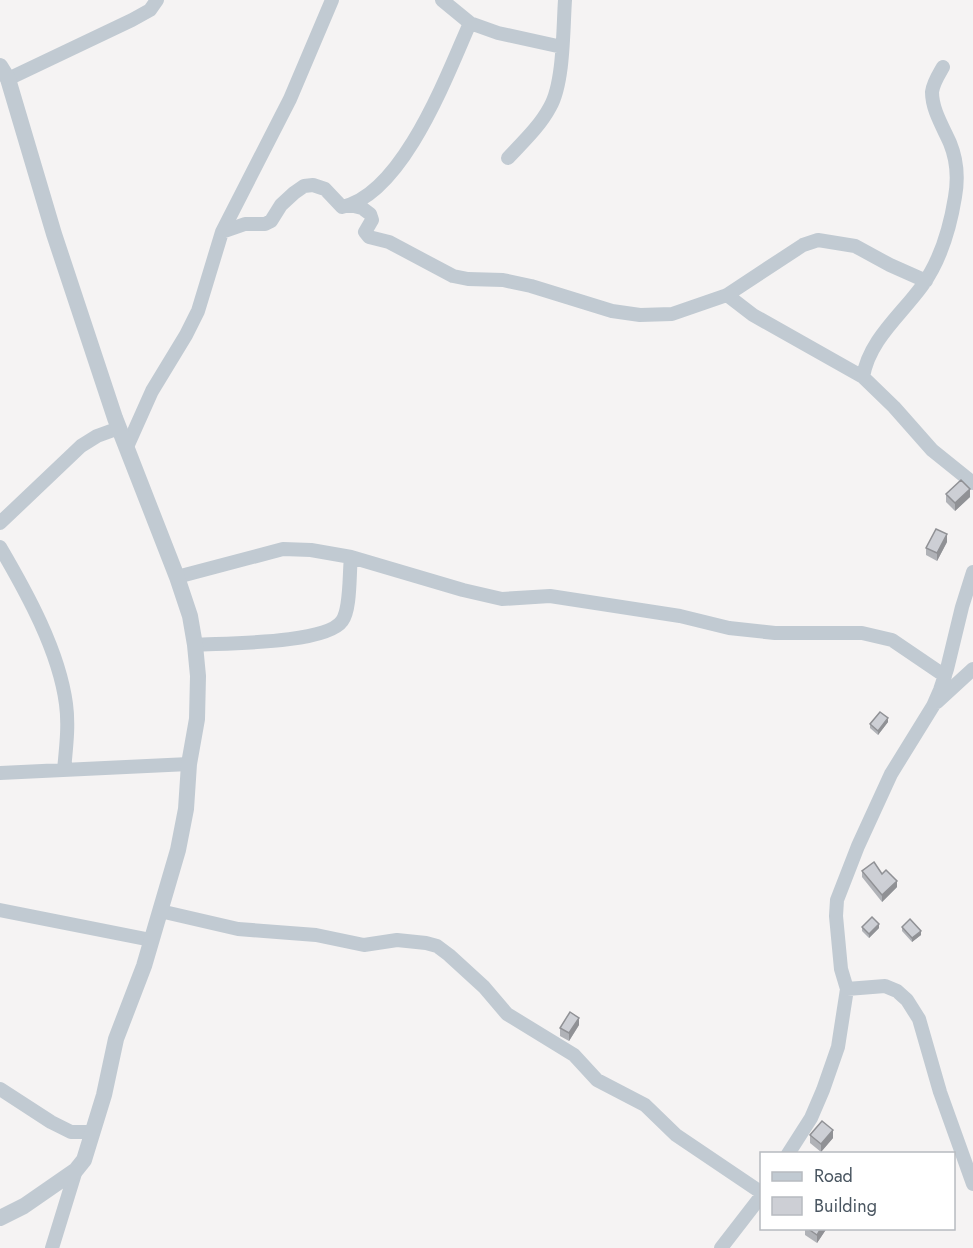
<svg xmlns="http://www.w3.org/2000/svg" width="973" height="1248" font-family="Jost,sans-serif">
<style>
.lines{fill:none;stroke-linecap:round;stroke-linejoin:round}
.minor{stroke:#c1cad2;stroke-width:14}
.tertiary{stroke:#c1cad2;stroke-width:16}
.wall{fill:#b0b2b7}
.shaded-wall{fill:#909195}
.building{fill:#cdcfd5;stroke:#909195;stroke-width:1.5}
</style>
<rect width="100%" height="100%" fill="#f5f3f3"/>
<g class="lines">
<path class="minor" d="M 442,0 L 470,23 L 498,33 L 562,47
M 8,79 L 132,20 L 150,10 L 157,0
M 508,158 C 523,142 540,126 550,107 C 564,83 563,28 565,0
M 350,205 L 362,208 L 370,214 L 372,220 L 365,232 L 369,237 L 389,242 L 453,276 L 468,279 L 503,280 L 531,286 L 612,311 L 640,315 L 672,314 L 727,295 L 803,245 L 818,240 L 855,246 L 890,265 L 926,281
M 222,232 L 245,224 L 265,224 L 271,221 L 281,205 L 294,193 L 304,186 L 313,185 L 325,189 L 342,207 C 403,194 447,75 470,23
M 727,295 L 753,315 L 863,377 L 894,407 L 932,450 L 973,483
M 863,377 C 869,340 901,315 922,286 C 940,261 950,228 955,197 C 958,180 957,160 950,143 C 943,127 932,110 932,92 C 933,83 939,74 943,67
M 127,447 L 152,391 L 186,335 L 198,311 L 222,232 L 290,99 L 332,0
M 0,523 L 81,446 L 97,436 L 119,428
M 0,547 C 27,593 59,651 66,704 C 69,726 66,748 64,770
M 177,577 L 283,549 L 311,550 L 351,557 L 463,590 L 502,599 L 550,596 L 680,616 L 729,628 L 775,633 L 862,633 L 892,640 L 945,676
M 195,645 C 225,643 326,644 342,621 C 351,609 349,573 351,557
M 937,702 L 973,669
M 0,773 L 189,764
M 0,910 L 151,940
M 160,911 L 238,929 L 316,935 L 364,945 L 397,940 L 426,943 L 437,946 L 449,955 L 484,987 L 507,1014 L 574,1055 L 597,1080 L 645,1105 L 676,1135 L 762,1193
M 847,989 L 885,986 L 897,991 L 907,1000 L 919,1019 L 940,1092 L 973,1184
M 0,1089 L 51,1122 L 71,1132 L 92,1132
M 788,1154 L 811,1118 L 823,1090 L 838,1047 L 847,989 L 841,969 L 836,916 L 837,900 L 858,846 L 891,774 L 933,706 L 940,690 L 947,669 L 962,607 L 973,572
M 52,1248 L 76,1170
M 721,1248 L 762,1195"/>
<path class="tertiary" d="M 0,66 L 8,79 L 54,234 L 115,418 L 177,577 L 190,616 L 195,645 L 198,676 L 197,719 L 189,764 L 186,809 L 178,850 L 144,966 L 116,1039 L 104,1095 L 84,1160 L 76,1170 L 24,1206 L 0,1218"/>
</g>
<path class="wall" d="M 946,494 L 970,497 L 955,511 L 946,502 Z
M 947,542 L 937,561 L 926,555 L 926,548 Z
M 888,722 L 878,735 L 870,728 L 870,724 Z
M 862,871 L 882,874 L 897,887 L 882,902 L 862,877 Z
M 862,927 L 879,928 L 869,938 L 862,931 Z
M 902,927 L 921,935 L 912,942 L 902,931 Z
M 579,1025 L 569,1041 L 560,1036 L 560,1028 Z
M 810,1135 L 833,1138 L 821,1152 L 810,1143 Z
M 805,1228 L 827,1228 L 817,1243 L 805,1235 Z"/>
<path class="shaded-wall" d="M 970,489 L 970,497 L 955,511 L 955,503 Z
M 947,534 L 947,542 L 937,561 L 937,553 Z
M 888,718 L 888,722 L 878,735 L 878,731 Z
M 897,881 L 897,887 L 882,902 L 882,895 Z
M 879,924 L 879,928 L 869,938 L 869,934 Z
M 921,931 L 921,935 L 912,942 L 912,938 Z
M 579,1018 L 579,1025 L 569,1041 L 569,1033 Z
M 833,1130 L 833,1138 L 821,1152 L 821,1144 Z
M 821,1228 L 827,1228 L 817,1243 L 817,1235 Z"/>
<path class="building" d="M 961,480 L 970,489 L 955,503 L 946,494 Z
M 936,529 L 947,534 L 937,553 L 926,548 Z
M 880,712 L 888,718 L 878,731 L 870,724 Z
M 874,862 L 882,874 L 886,870 L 897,881 L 882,895 L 862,871 Z
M 872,917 L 879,924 L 869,934 L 862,927 Z
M 910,919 L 921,931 L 912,938 L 902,927 Z
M 570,1012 L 579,1018 L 569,1033 L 560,1028 Z
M 822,1121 L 833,1130 L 821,1144 L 810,1135 Z
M 807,1228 L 821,1228 L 817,1235 Z"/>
<rect x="760" y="1152" width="195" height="78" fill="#ffffff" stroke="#b7bbc0" stroke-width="1.5"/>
<rect x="772" y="1172" width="30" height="9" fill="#c1cad2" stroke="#b7bbc0" stroke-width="1.5"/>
<text x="814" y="1182" font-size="18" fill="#4a5661">Road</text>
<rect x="772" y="1197" width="30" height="18" fill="#cdcfd5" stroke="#b7bbc0" stroke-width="1.5"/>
<text x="814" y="1212" font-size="18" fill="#4a5661">Building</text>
</svg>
